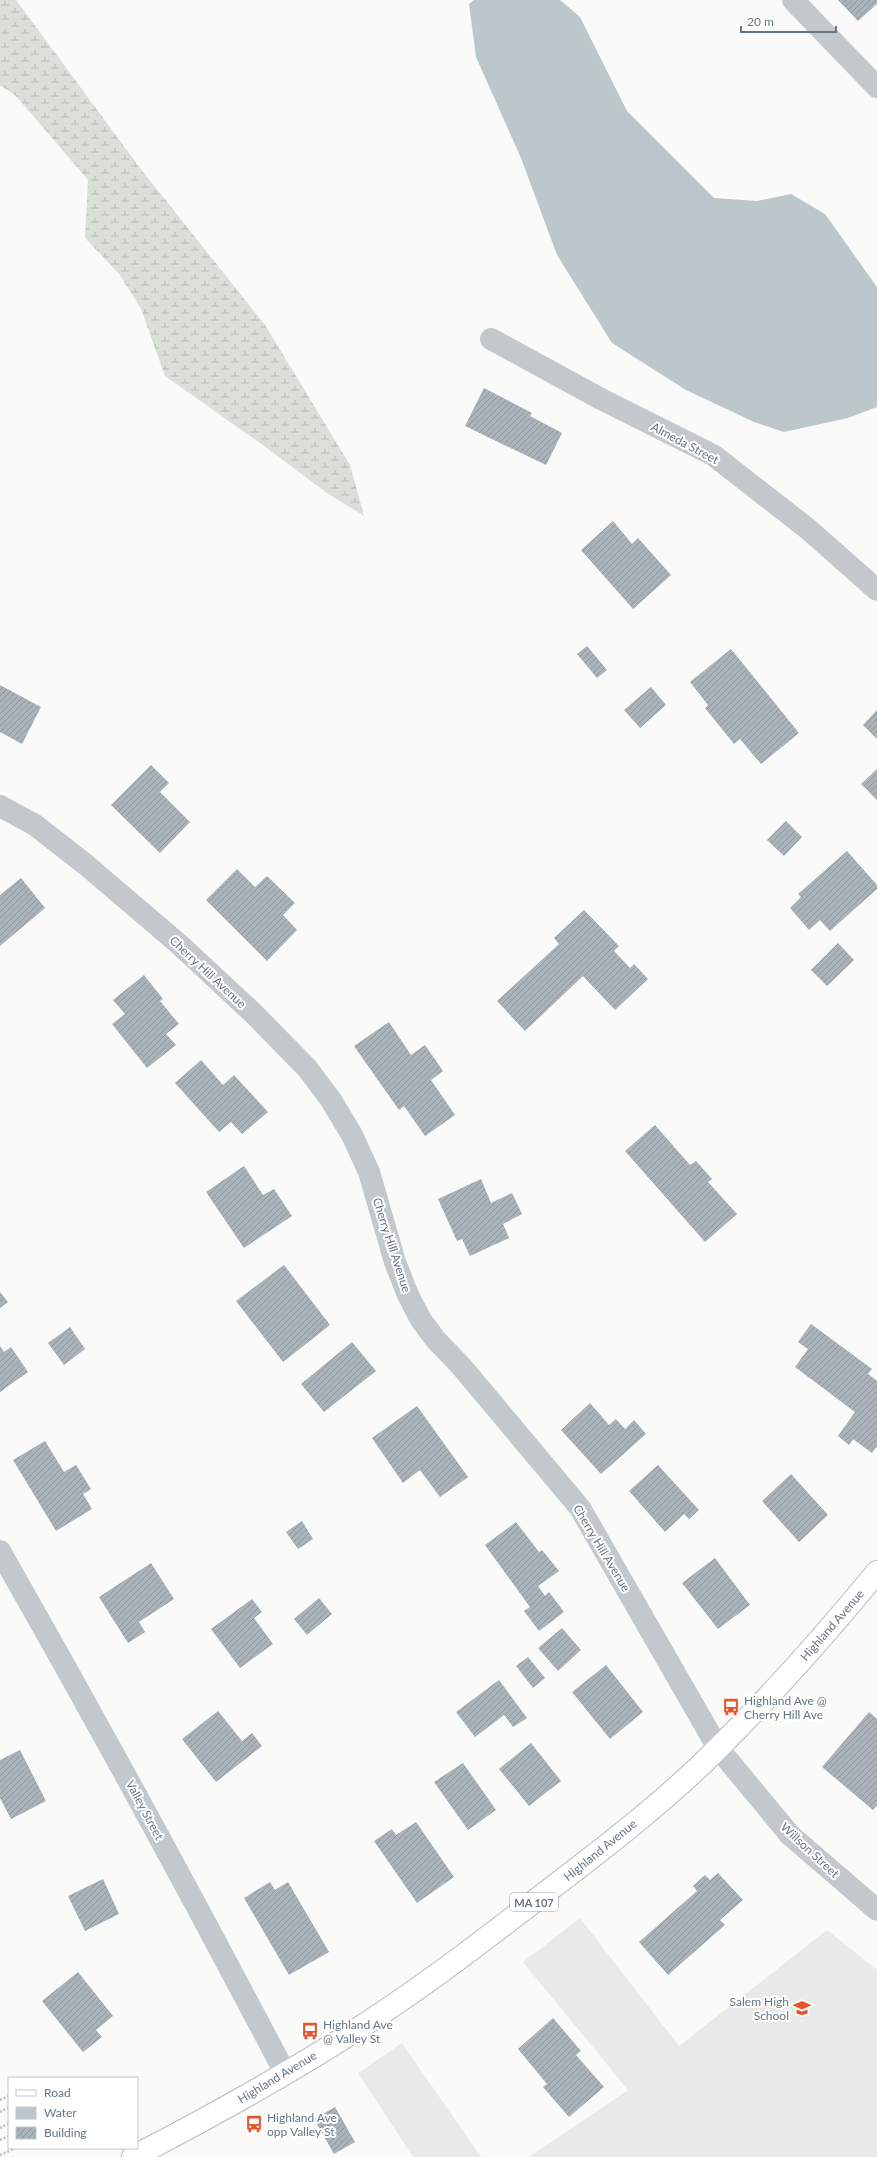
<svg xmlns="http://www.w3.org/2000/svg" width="877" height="2157" font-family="Lato,sans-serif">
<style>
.built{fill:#e8e9e9}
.wetland{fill:url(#wetland-marsh)}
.water{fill:#bbc7cb}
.building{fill:url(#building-hatch)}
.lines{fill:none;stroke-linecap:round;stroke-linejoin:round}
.primary-casing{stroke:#b5babe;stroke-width:24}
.path{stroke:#bbbfc2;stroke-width:2.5;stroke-dasharray:2 2;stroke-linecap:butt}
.minor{stroke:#c3c8cc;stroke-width:22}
.tertiary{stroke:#c3c8cc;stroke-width:22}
.primary{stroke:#fff;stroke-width:22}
.labels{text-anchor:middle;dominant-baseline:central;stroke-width:4;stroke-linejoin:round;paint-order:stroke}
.shield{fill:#fff;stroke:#939fa8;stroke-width:1}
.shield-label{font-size:11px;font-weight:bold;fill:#657683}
.street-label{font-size:12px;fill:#657683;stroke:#fff}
.poi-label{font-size:12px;fill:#657683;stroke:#fff;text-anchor:start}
</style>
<defs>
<pattern id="wetland-marsh" width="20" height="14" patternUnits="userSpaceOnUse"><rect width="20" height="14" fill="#dadfd7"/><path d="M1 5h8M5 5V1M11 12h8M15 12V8" fill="none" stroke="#b4b9b4"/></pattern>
<pattern id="building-hatch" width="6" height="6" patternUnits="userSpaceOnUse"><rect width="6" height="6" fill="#aab3b9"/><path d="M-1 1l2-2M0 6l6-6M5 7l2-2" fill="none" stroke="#8e969c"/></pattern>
</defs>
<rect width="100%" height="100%" fill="#fafaf8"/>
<path class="built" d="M 580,1918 L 679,2046 L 827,1930 L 877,1970 L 877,2157 L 529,2157 L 628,2090 L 523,1962 Z
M 402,2043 L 481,2157 L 413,2157 L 358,2073 Z"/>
<path class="wetland" d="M 0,0 L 16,0 L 140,168 L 265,325 L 350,465 L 364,516 L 327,493 L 260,443 L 165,376 L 141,309 L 120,275 L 85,238 L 88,180 L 16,96 L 0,85 Z"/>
<path class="water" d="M 474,0 L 560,0 L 580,17 L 627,111 L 714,198 L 757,201 L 791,194 L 825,214 L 877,287 L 877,407 L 848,418 L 784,432 L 754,422 L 686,390 L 612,343 L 557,255 L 521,158 L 476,57 L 469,4 Z"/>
<path class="building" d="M 838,0 L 877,0 L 877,4 L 858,21 Z
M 484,388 L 532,413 L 530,416 L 562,433 L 546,465 L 465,426 Z
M 613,521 L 632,544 L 638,538 L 671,575 L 633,609 L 581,550 Z
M 587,646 L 607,670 L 597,678 L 577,654 Z
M 731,649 L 799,733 L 761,764 L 740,739 L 734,744 L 705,708 L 708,705 L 690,682 Z
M 0,685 L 41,707 L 22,744 L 0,732 Z
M 651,687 L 666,705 L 640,728 L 624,710 Z
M 877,710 L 877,739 L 863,725 Z
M 151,765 L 169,783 L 160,792 L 190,822 L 160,853 L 111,805 Z
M 877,769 L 877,800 L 861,784 Z
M 786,821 L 802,837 L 784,856 L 767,840 Z
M 847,851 L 877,885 L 877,889 L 830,931 L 820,920 L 809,930 L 790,908 L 801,897 L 798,894 Z
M 237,869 L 255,887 L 267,876 L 295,903 L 283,915 L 297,930 L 267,961 L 206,900 Z
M 21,878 L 45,908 L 0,946 L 0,895 Z
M 584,910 L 619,946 L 614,951 L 630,968 L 634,964 L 648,979 L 615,1010 L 583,976 L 525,1031 L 497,1001 L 559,944 L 554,938 Z
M 838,943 L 854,960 L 827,986 L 811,970 Z
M 144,975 L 163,999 L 160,1001 L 179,1024 L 166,1034 L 176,1045 L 147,1068 L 112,1024 L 125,1014 L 113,1000 Z
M 389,1022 L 411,1055 L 425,1045 L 443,1071 L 431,1080 L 455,1115 L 425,1136 L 404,1106 L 399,1110 L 354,1046 Z
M 201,1060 L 223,1085 L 234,1075 L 268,1112 L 242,1134 L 231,1122 L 219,1132 L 175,1083 Z
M 655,1125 L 690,1165 L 696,1161 L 712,1179 L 708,1182 L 737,1214 L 705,1242 L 625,1151 Z
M 244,1166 L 263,1195 L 274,1189 L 292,1216 L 244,1248 L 206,1192 Z
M 481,1179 L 491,1203 L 512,1193 L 522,1214 L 503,1224 L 509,1238 L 470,1256 L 462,1239 L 457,1241 L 438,1199 Z
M 284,1265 L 330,1325 L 283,1362 L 236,1301 Z
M 0,1292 L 8,1302 L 0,1308 Z
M 811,1324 L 872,1369 L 868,1374 L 877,1381 L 877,1446 L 872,1453 L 853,1439 L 849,1445 L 838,1436 L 855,1412 L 795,1367 L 808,1349 L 798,1342 Z
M 70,1327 L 85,1349 L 64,1365 L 48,1343 Z
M 352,1342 L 376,1371 L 324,1412 L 301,1384 Z
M 0,1346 L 4,1352 L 11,1347 L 28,1372 L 0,1392 Z
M 590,1403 L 609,1425 L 616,1419 L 625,1429 L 634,1420 L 646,1434 L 601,1474 L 561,1430 Z
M 417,1406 L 468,1477 L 440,1497 L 420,1470 L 403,1483 L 372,1438 Z
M 45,1441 L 64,1472 L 76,1465 L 91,1489 L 83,1494 L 92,1509 L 56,1531 L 13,1460 Z
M 658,1465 L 699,1510 L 689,1519 L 684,1514 L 665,1532 L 629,1491 Z
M 791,1474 L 828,1515 L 799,1542 L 762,1501 Z
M 302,1521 L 313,1539 L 298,1549 L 286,1532 Z
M 516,1522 L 539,1552 L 542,1550 L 559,1571 L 538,1586 L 545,1596 L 549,1592 L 564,1612 L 539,1631 L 524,1611 L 530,1607 L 485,1545 Z
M 715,1558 L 750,1605 L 718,1629 L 682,1583 Z
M 151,1563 L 174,1599 L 139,1622 L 145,1632 L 128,1643 L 99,1597 Z
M 319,1598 L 332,1614 L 307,1635 L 294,1619 Z
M 252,1599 L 262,1612 L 254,1618 L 273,1644 L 240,1668 L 211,1629 Z
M 562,1628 L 581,1650 L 558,1671 L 538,1648 Z
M 528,1657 L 545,1678 L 533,1688 L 516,1666 Z
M 606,1665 L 643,1712 L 610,1739 L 572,1692 Z
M 499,1680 L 527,1718 L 513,1727 L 504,1715 L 475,1737 L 456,1712 Z
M 218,1711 L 242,1741 L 252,1733 L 262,1746 L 216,1782 L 182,1739 Z
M 869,1712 L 877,1719 L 877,1805 L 873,1810 L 822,1767 Z
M 531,1743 L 561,1781 L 529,1806 L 499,1769 Z
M 20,1750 L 46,1801 L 11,1819 L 0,1798 L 0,1760 Z
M 463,1763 L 496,1810 L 468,1830 L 434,1782 Z
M 416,1822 L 454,1877 L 417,1903 L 374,1841 L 392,1829 L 396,1835 Z
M 718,1873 L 743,1900 L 720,1920 L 725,1925 L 668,1975 L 639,1942 L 697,1891 L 693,1886 L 705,1875 L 710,1880 Z
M 103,1879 L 119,1914 L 85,1931 L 68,1896 Z
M 270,1882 L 275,1890 L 288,1882 L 329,1952 L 289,1975 L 244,1898 Z
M 78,1972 L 113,2016 L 96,2030 L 102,2037 L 83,2052 L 42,2001 Z
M 553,2018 L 581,2051 L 576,2055 L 604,2087 L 569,2117 L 543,2087 L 547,2084 L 518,2049 Z
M 335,2107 L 355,2142 L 334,2154 L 314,2119 Z"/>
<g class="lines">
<g class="primary-casing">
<path id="primary" d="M 133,2157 C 224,2110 316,2059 401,2000 C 449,1968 494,1932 540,1897 C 595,1855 653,1811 703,1763 C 765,1703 822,1639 877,1572"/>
</g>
<path class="path" d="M 0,2100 L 9,2096
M 0,2112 L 9,2107
M 0,2128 L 9,2123
M 0,2140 L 9,2136
M 0,2155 L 16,2148"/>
<path class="minor" d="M 793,0 L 877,87
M 491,339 L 601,399 L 713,455 L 808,529 L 877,590
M 0,806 L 35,825 L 85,864 L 180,945 L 254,1014 L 307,1068 L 331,1100 L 352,1135 L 369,1172 L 395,1262 L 408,1295 L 421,1320 L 436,1340 L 461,1366 L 580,1508 L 718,1748
M 0,1551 C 98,1723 193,1897 285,2073"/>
<path class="tertiary" d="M 718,1748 L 790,1835 L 877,1910"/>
<use href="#primary" class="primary"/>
</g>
<defs>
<g id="bus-bare" transform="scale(1.38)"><path d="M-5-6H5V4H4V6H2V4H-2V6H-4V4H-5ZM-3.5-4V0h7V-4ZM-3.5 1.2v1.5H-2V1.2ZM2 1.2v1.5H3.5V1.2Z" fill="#e4572e" stroke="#fff" stroke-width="2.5" paint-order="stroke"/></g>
<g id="school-bare" transform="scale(1.38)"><path d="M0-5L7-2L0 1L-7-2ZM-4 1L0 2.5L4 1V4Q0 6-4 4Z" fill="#e4572e" stroke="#fff" stroke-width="2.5" paint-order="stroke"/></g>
</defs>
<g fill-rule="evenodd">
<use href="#bus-bare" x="731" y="1707"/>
<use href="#school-bare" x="802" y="2008"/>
<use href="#bus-bare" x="310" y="2031"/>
<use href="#bus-bare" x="254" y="2124"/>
</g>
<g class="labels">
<rect class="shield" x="510" y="1893" width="48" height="18" rx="3"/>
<g class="shield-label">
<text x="534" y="1902">MA 107</text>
</g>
<g class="street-label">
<text transform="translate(685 443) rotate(28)">Almeda Street</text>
<text transform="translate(208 972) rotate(43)">Cherry Hill Avenue</text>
<text transform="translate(392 1245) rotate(72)">Cherry Hill Avenue</text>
<text transform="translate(602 1548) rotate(59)">Cherry Hill Avenue</text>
<text transform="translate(832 1625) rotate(-49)">Highland Avenue</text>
<text transform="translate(145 1810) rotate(62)">Valley Street</text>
<text transform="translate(600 1850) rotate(-39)">Highland Avenue</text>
<text transform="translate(810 1850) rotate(43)">Willson Street</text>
<text transform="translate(277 2077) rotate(-31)">Highland Avenue</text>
</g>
<g class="poi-label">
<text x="744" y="1700">Highland Ave @<tspan x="744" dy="14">Cherry Hill Ave</tspan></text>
<text x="789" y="2001" text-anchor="end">Salem High<tspan x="789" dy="14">School</tspan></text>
<text x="323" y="2024">Highland Ave<tspan x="323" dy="14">@ Valley St</tspan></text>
<text x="267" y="2117">Highland Ave<tspan x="267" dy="14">opp Valley St</tspan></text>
</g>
</g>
<rect x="8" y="2077" width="130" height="72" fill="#ffffff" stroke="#c1c8cd"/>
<rect x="16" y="2090" width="20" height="6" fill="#ffffff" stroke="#c1c8cd"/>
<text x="44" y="2097" font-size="12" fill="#657683">Road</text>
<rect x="16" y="2107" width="20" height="12" fill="#bbc7cb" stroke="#c1c8cd"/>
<text x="44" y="2117" font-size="12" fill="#657683">Water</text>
<rect x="16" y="2127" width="20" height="12" fill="url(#building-hatch)" stroke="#c1c8cd"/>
<text x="44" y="2137" font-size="12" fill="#657683">Building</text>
<path d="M741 26v6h95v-6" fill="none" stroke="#657683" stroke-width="2"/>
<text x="747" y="26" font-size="12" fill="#657683" stroke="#ffffff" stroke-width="3" paint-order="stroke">20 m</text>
</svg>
